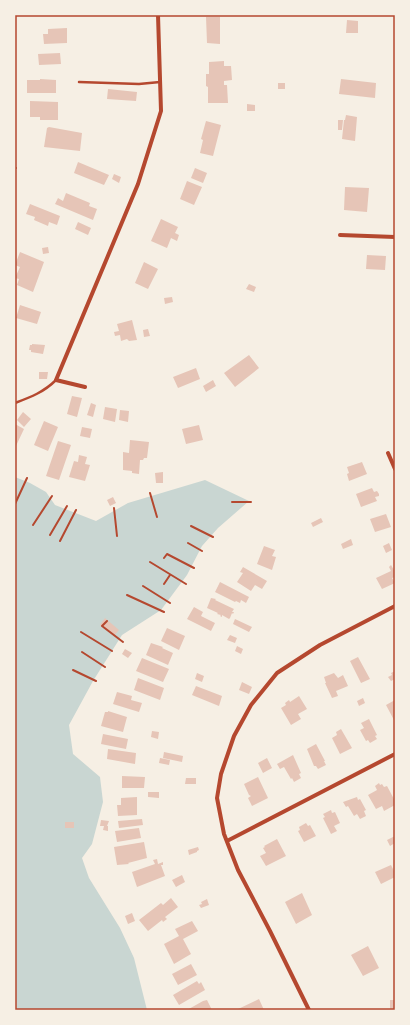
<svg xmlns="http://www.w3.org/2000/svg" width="410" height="1025" font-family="'IBM Plex Serif',serif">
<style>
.water{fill:#c9d6d2}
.building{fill:#e6c5b7}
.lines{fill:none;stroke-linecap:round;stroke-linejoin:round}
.path{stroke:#b5482f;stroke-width:2}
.service{stroke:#b5482f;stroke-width:2.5}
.minor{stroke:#b5482f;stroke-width:4}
.neatline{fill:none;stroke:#b5482f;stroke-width:1.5}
</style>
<rect width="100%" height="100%" fill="#f6efe4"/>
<path class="water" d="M 15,477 L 30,483 L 46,492 L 55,505 L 96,521 L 128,503 L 205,480 L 249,501 L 218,528 L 202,546 L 187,575 L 161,610 L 122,635 L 93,681 L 69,725 L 73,754 L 100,777 L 103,802 L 92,844 L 82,858 L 89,878 L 120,928 L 134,958 L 147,1010 L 15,1010 Z"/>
<path class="building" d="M 206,17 L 220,17 L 220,44 L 207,43 Z
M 347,20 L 358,21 L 358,33 L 346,33 Z
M 67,28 L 67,43 L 44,44 L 43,34 L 48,34 L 48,29 Z
M 60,53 L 61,64 L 39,65 L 38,54 Z
M 224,61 L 224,66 L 231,66 L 232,80 L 224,81 L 224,85 L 227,85 L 228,103 L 208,103 L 208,87 L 206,86 L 206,74 L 209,74 L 209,62 Z
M 40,79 L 56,80 L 56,93 L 27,93 L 27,80 L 40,80 Z
M 341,79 L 376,83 L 375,98 L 339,94 Z
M 278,83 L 285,83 L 285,89 L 278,89 Z
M 108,89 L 137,92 L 136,101 L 107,99 Z
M 30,101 L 58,102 L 58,120 L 40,120 L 40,117 L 30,117 Z
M 247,104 L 255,105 L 255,111 L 247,111 Z
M 346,115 L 357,117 L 355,141 L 342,139 L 344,120 L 345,120 Z
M 338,120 L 343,120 L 342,130 L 338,130 Z
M 206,121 L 221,125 L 213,156 L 200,153 L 203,140 L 201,139 Z
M 49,127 L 82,133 L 80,151 L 44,147 L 47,128 Z
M 78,162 L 109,175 L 104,185 L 74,173 Z
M 195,168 L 207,173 L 203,183 L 191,178 Z
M 114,174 L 121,177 L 119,183 L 112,179 Z
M 187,181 L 202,187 L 194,205 L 180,199 Z
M 345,187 L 369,188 L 367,212 L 344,210 Z
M 66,193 L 90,203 L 89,206 L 97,209 L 93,220 L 55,204 L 58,198 L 63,201 Z
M 30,204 L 60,216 L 57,225 L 49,222 L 48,226 L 34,220 L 35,217 L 26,214 Z
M 161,219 L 178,227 L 175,233 L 179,235 L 177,241 L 171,238 L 167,248 L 151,241 Z
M 78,222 L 91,228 L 88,235 L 75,229 Z
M 48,247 L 49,253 L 43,254 L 42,248 Z
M 20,252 L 44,262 L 33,292 L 17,285 L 19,279 L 15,278 L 20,267 L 15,265 Z
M 367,255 L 386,256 L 385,270 L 366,269 Z
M 144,262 L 158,269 L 148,289 L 135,283 Z
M 249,284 L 256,287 L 254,292 L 246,289 Z
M 172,297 L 173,302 L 165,304 L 164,298 Z
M 20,305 L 41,312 L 37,324 L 16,318 Z
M 132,320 L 137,340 L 129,341 L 127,339 L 121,341 L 120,335 L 115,336 L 114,332 L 119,331 L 117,324 Z
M 148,329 L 150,336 L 144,337 L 143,330 Z
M 32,344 L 45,345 L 43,354 L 31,352 L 31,350 L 29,350 L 30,345 L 32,345 Z
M 249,355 L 259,368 L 235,387 L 224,373 Z
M 196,368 L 200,379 L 178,388 L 173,377 Z
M 39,372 L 48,372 L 47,379 L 39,379 Z
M 213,380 L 216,386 L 206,392 L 203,386 Z
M 72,396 L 82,398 L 77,417 L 67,414 Z
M 91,403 L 96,405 L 93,417 L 87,415 Z
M 105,407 L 117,409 L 115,422 L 103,419 Z
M 120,410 L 129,411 L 128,422 L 119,420 Z
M 23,412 L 31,419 L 24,427 L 17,420 Z
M 44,421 L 58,427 L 48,451 L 34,445 Z
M 15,424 L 24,429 L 15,448 Z
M 199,425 L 203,440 L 186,444 L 182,429 Z
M 82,427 L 92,429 L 90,438 L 80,436 Z
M 130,440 L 149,442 L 147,458 L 144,458 L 143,460 L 140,460 L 139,474 L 132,473 L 132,471 L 123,470 L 123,452 L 129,453 Z
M 58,441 L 71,445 L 59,480 L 46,476 Z
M 79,455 L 87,457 L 85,464 L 90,465 L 85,481 L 69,477 L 74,461 L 78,462 Z
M 362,462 L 367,474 L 349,481 L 347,474 L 349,473 L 347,467 Z
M 163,472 L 163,483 L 156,483 L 155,473 Z
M 372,488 L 374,492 L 377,491 L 379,494 L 379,496 L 375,497 L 377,501 L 361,507 L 356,494 Z
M 113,497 L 116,503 L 110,506 L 107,500 Z
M 386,514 L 391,527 L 375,532 L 370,519 Z
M 321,518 L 323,522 L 313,527 L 311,523 Z
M 351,539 L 353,545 L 343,549 L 341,544 Z
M 389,543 L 392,550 L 386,553 L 383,546 Z
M 264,546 L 275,550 L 272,556 L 276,557 L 272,570 L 257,564 Z
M 391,565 L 395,572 L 395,577 L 392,578 L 395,583 L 382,589 L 376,578 L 391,571 L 389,567 Z
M 243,567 L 267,581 L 262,589 L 255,585 L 251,591 L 237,582 L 243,573 L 240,572 Z
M 220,582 L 249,597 L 246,603 L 241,600 L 240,603 L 236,601 L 235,602 L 215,592 Z
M 211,598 L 216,599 L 215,600 L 234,609 L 232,612 L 234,612 L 233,614 L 232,613 L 230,618 L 229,619 L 222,615 L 222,617 L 220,616 L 221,615 L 217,614 L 218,613 L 207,608 Z
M 194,607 L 203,612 L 201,616 L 215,623 L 211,631 L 187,619 Z
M 105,618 L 119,630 L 114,636 L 100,625 Z
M 235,619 L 252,627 L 249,632 L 233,624 Z
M 167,628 L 185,636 L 179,650 L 161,641 Z
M 230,635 L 237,638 L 235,643 L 227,640 Z
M 151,643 L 163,647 L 162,648 L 173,653 L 168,665 L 146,655 Z
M 237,646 L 243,649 L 241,654 L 235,651 Z
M 125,649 L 132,653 L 128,658 L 122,654 Z
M 358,657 L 370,679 L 361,683 L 350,661 Z
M 142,658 L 169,669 L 163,682 L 136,671 Z
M 395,671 L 395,679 L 391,681 L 388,677 L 392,675 L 391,673 Z
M 197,673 L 204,676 L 202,682 L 195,679 Z
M 334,673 L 338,678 L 343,675 L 348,686 L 336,691 L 338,696 L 332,698 L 325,683 L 326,683 L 324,677 Z
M 138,678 L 164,688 L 160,700 L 134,690 Z
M 242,682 L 252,687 L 249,694 L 239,690 Z
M 196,686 L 222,696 L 219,706 L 192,695 Z
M 117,692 L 132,696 L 131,700 L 142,703 L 139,712 L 113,704 Z
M 299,696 L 307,709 L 298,714 L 301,719 L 291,725 L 281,708 L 286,705 L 285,703 L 289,700 L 290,702 Z
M 363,698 L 365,703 L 359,706 L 357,701 Z
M 395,700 L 395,722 L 386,705 Z
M 108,711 L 127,717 L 123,732 L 101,726 L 105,712 L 108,712 Z
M 369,719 L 377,735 L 375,736 L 377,739 L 370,743 L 368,740 L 366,741 L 360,730 L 364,728 L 361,723 Z
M 341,729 L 352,748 L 340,754 L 332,738 L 337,735 L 336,732 Z
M 152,731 L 159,732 L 158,739 L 151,737 Z
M 103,734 L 128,739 L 126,749 L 101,744 Z
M 316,744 L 325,761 L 324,761 L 326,765 L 318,769 L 316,766 L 314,766 L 307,749 Z
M 108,749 L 136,753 L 135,764 L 107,759 Z
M 164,752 L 183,756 L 182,762 L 163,758 Z
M 293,755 L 301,773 L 299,774 L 301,778 L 294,782 L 292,778 L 291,779 L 284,767 L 280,769 L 277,764 Z
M 160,758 L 170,760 L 169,765 L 159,763 Z
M 267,758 L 272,768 L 263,773 L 258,763 Z
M 122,776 L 145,777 L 144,788 L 122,788 Z
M 258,777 L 268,798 L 252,806 L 248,798 L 251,796 L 249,795 L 244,784 Z
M 186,778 L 196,778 L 196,784 L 185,784 Z
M 379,783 L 380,785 L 382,784 L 384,787 L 387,786 L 395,801 L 395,805 L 384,811 L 382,806 L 376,809 L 368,795 L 377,790 L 375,786 Z
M 148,792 L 159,792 L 159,798 L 148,797 Z
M 137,797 L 137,815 L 118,816 L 117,805 L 121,805 L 121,798 Z
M 357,797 L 358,800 L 360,799 L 366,810 L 364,811 L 366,816 L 360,819 L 357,814 L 354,816 L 348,806 L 346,807 L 343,802 Z
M 331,810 L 332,813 L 335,812 L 340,823 L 334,826 L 337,831 L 331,834 L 323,818 L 325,817 L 323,814 Z
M 142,819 L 143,825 L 119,828 L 118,821 Z
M 101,820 L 109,821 L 107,826 L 108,826 L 108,831 L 103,830 L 104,826 L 100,826 Z
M 65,822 L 74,822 L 74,828 L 65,828 Z
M 306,823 L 308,826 L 310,825 L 316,836 L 304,842 L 298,831 L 300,830 L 299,827 Z
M 139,828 L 141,838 L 117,842 L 115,831 Z
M 395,836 L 395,843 L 390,846 L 387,840 Z
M 277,839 L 286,856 L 266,866 L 260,856 L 266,853 L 263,848 L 265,847 L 264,846 Z
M 144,842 L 147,858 L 128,863 L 129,864 L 117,865 L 114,847 Z
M 198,847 L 199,850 L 197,851 L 197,852 L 189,855 L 188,850 Z
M 157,859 L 158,864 L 163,862 L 163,865 L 161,865 L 165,876 L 137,887 L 132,872 L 155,864 L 153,860 Z
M 391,865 L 395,873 L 395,877 L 381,884 L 375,872 Z
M 182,875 L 185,882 L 176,887 L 172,880 Z
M 302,893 L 312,915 L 296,924 L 285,902 Z
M 171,898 L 178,907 L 165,917 L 167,919 L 163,922 L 162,920 L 148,931 L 139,920 L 161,903 L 163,905 Z
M 207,899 L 209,905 L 201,908 L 199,905 L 202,904 L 201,902 Z
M 132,913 L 135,921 L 128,924 L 125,916 Z
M 192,921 L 198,931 L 183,939 L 191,954 L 174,964 L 164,944 L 179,936 L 175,929 Z
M 368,946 L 379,968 L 363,976 L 351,955 Z
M 191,964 L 197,975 L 178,985 L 172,974 Z
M 197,981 L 199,984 L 201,982 L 205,990 L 179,1005 L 173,995 Z
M 259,999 L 264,1010 L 236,1010 Z
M 207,1000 L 212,1010 L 187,1010 L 203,1001 Z
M 390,1000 L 395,1000 L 395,1010 L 390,1010 Z"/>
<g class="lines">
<path class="path" d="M 15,168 L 16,168
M 150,493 L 157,517
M 232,502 L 251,502
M 15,504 L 27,478
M 114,508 L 117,536
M 33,525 L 52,496
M 191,526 L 213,537
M 50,535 L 67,506
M 60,541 L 76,510
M 188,543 L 202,551
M 164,558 L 167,554 L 194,568
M 150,562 L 186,584
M 164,584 L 170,575
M 143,586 L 170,603
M 127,595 L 164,612
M 107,621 L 102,626 L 123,642
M 81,632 L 112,651
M 82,652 L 105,667
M 73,670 L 96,681"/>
<path class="service" d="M 79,82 L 139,84 L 160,82
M 15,403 C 31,397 44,392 56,380"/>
<path class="minor" d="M 340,235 L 395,237
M 85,387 L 56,380 L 138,184 L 161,111 L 158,15
M 388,453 L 395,469
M 227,841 L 395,754
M 309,1010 L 270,931 L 238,870 L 224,834 L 217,798 L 221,774 L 234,736 L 251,705 L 277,673 L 320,645 L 395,606"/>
</g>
<rect width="410" height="1025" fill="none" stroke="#f6efe4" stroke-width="32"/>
<rect x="16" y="16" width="378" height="993" class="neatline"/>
</svg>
